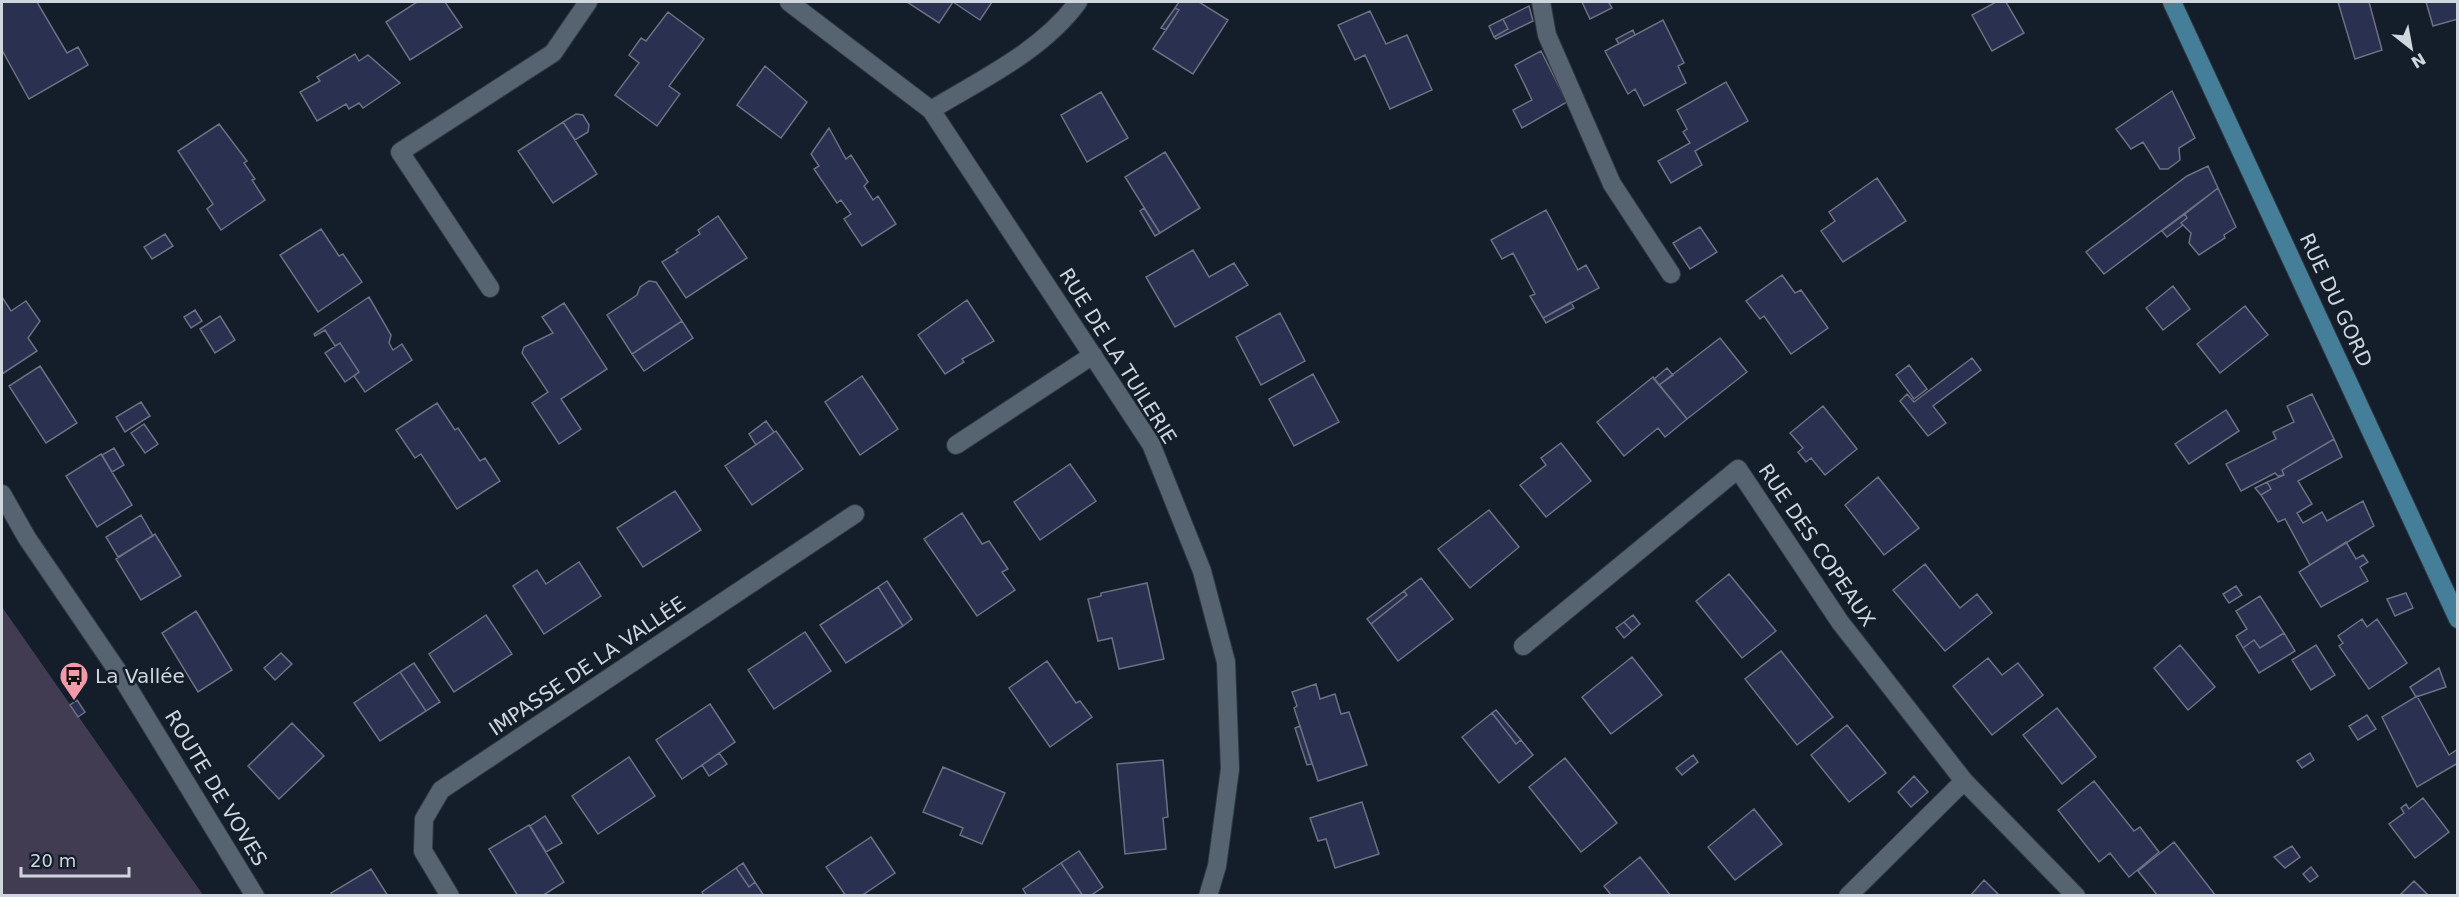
<svg xmlns="http://www.w3.org/2000/svg" width="2459" height="897" font-family="'DejaVu Sans',sans-serif">
<style>
.green{fill:#423c52}
.building{fill:#2a3050;stroke:#6c7082;stroke-width:1.5}
.lines{fill:none;stroke-linecap:round;stroke-linejoin:round}
.minor-casing{stroke:#333943;stroke-width:20}
.major-casing{stroke:#333943;stroke-width:20}
.minor{stroke:#566371;stroke-width:18}
.major{stroke:#447e98;stroke-width:18}
.labels{text-anchor:middle;dominant-baseline:central;stroke-width:5;stroke-linejoin:round;paint-order:stroke}
.street-label{font-size:20px;fill:#cfd6de;stroke:#131e2a}
.poi-label{font-size:20px;fill:#cfd6de;stroke:#131e2a;text-anchor:start}
</style>
<rect width="100%" height="100%" fill="#131e2a"/>
<path class="green" d="M 2,607 L 203,895 L 2,895 Z"/>
<path class="building" d="M 2,2 L 37,2 L 67,53 L 78,47 L 88,65 L 29,99 L 2,50 Z
M 417,2 L 445,2 L 462,27 L 410,60 L 386,22 Z
M 907,2 L 992,2 L 980,20 L 953,2 L 939,23 Z
M 1179,2 L 1199,2 L 1228,20 L 1193,74 L 1153,49 L 1179,10 L 1175,8 Z
M 1582,2 L 1614,2 L 1609,3 L 1612,8 L 1590,19 Z
M 1996,2 L 2006,2 L 2024,33 L 1992,51 L 1972,15 Z
M 2338,2 L 2369,2 L 2382,50 L 2355,59 Z
M 2426,2 L 2458,2 L 2458,19 L 2433,26 Z
M 1529,6 L 1533,21 L 1496,39 L 1494,37 L 1508,29 L 1503,19 Z
M 1175,8 L 1179,10 L 1166,30 L 1161,28 Z
M 1370,11 L 1386,44 L 1407,35 L 1432,90 L 1390,109 L 1365,55 L 1355,60 L 1338,25 Z
M 668,12 L 704,39 L 669,86 L 680,94 L 657,126 L 615,95 L 639,63 L 629,55 L 641,38 L 646,41 Z
M 1503,19 L 1508,29 L 1494,37 L 1489,26 Z
M 1663,20 L 1684,63 L 1678,66 L 1686,83 L 1644,106 L 1635,89 L 1628,94 L 1605,51 Z
M 1633,30 L 1635,35 L 1619,44 L 1616,39 Z
M 1541,51 L 1567,102 L 1522,128 L 1513,110 L 1532,100 L 1515,65 Z
M 355,54 L 359,61 L 368,55 L 400,83 L 363,108 L 359,103 L 349,109 L 346,104 L 317,121 L 300,92 L 320,81 L 317,77 Z
M 765,66 L 807,102 L 781,138 L 737,105 Z
M 1726,82 L 1748,121 L 1695,151 L 1702,165 L 1671,183 L 1658,161 L 1690,143 L 1683,132 L 1687,129 L 1677,110 Z
M 2172,91 L 2195,138 L 2179,148 L 2180,160 L 2168,169 L 2160,169 L 2143,142 L 2131,149 L 2116,129 Z
M 1101,92 L 1128,138 L 1087,162 L 1061,115 Z
M 576,114 L 583,115 L 589,125 L 588,132 L 575,140 L 563,122 Z
M 563,122 L 597,174 L 553,203 L 518,151 Z
M 219,124 L 247,161 L 244,163 L 255,179 L 252,180 L 265,200 L 221,230 L 207,209 L 213,204 L 178,151 Z
M 829,128 L 846,159 L 851,155 L 868,182 L 864,186 L 873,200 L 878,196 L 896,224 L 862,246 L 844,219 L 851,214 L 841,200 L 837,203 L 814,169 L 819,166 L 811,154 Z
M 1165,152 L 1200,208 L 1160,233 L 1125,177 Z
M 2208,166 L 2218,188 L 2104,274 L 2086,252 L 2187,176 Z
M 1877,178 L 1906,221 L 1843,262 L 1821,231 L 1835,221 L 1829,212 Z
M 2218,188 L 2236,227 L 2224,235 L 2225,238 L 2199,255 L 2189,243 L 2191,233 L 2181,223 L 2187,218 L 2185,214 Z
M 1144,208 L 1160,233 L 1155,236 L 1140,211 Z
M 1546,210 L 1578,270 L 1586,265 L 1599,288 L 1543,318 L 1530,296 L 1535,294 L 1513,253 L 1502,259 L 1491,240 Z
M 2185,214 L 2187,218 L 2181,223 L 2183,225 L 2167,237 L 2162,231 Z
M 718,216 L 747,258 L 686,298 L 662,262 L 678,252 L 676,250 L 700,234 L 698,230 Z
M 1700,227 L 1717,252 L 1690,269 L 1673,243 Z
M 321,229 L 339,256 L 343,254 L 362,282 L 318,312 L 280,255 Z
M 165,234 L 173,246 L 152,259 L 144,247 Z
M 1193,250 L 1209,277 L 1234,263 L 1248,285 L 1175,327 L 1146,277 Z
M 1782,275 L 1795,293 L 1801,290 L 1828,328 L 1791,354 L 1764,316 L 1760,319 L 1746,301 Z
M 649,281 L 656,282 L 682,321 L 632,354 L 607,315 L 637,295 L 640,287 Z
M 2173,286 L 2190,309 L 2163,330 L 2146,308 Z
M 2,297 L 11,311 L 26,301 L 40,321 L 28,338 L 37,351 L 2,374 Z
M 369,297 L 391,335 L 389,343 L 393,350 L 402,344 L 412,360 L 365,392 L 354,376 L 359,372 L 340,343 L 335,346 L 325,330 L 315,336 L 314,334 Z
M 967,300 L 994,341 L 962,359 L 964,362 L 945,374 L 918,335 Z
M 1571,302 L 1574,308 L 1546,323 L 1543,318 Z
M 564,303 L 607,369 L 561,399 L 581,429 L 559,444 L 532,403 L 548,392 L 522,353 L 524,347 L 553,333 L 542,317 Z
M 2245,306 L 2268,335 L 2220,373 L 2197,344 Z
M 195,310 L 202,321 L 191,328 L 184,317 Z
M 1280,313 L 1305,361 L 1261,385 L 1236,337 Z
M 220,316 L 235,340 L 215,353 L 200,329 Z
M 682,321 L 693,338 L 644,371 L 632,354 Z
M 1720,338 L 1747,372 L 1687,419 L 1659,385 Z
M 340,343 L 359,372 L 345,382 L 325,353 Z
M 1972,358 L 1981,370 L 1933,406 L 1946,423 L 1928,436 L 1900,401 L 1907,394 L 1914,402 Z
M 1909,365 L 1927,389 L 1914,399 L 1896,375 Z
M 40,366 L 77,423 L 46,443 L 9,386 Z
M 1667,368 L 1673,375 L 1659,385 L 1654,379 Z
M 1313,374 L 1339,422 L 1294,446 L 1269,399 Z
M 862,376 L 898,429 L 860,455 L 825,402 Z
M 1653,377 L 1687,419 L 1665,437 L 1658,428 L 1624,456 L 1597,422 Z
M 2312,394 L 2334,439 L 2282,470 L 2284,475 L 2278,476 L 2275,473 L 2241,491 L 2226,464 L 2276,439 L 2273,432 L 2294,422 L 2287,406 Z
M 141,402 L 150,416 L 125,432 L 116,417 Z
M 437,403 L 455,430 L 458,428 L 480,461 L 485,458 L 500,481 L 457,509 L 421,454 L 415,458 L 396,430 Z
M 1823,406 L 1857,449 L 1825,475 L 1811,458 L 1806,462 L 1798,452 L 1803,448 L 1790,433 Z
M 2226,410 L 2239,431 L 2189,464 L 2175,444 Z
M 766,421 L 774,432 L 756,445 L 749,434 Z
M 144,424 L 158,444 L 145,453 L 131,433 Z
M 776,431 L 803,469 L 752,505 L 725,466 Z
M 2334,439 L 2342,457 L 2298,481 L 2312,504 L 2297,513 L 2303,523 L 2322,512 L 2327,521 L 2363,501 L 2374,526 L 2310,565 L 2285,519 L 2278,522 L 2261,495 L 2271,489 L 2267,482 L 2284,475 L 2282,470 Z
M 1561,443 L 1591,481 L 1546,517 L 1520,485 L 1546,465 L 1541,458 Z
M 114,448 L 124,465 L 112,472 L 102,455 Z
M 101,454 L 132,505 L 97,527 L 66,476 Z
M 1070,464 L 1096,501 L 1040,540 L 1014,502 Z
M 1878,477 L 1919,528 L 1884,555 L 1845,505 Z
M 2267,482 L 2271,489 L 2261,495 L 2255,488 Z
M 675,491 L 701,530 L 643,567 L 617,528 Z
M 1489,510 L 1519,547 L 1470,588 L 1438,549 Z
M 962,513 L 982,544 L 989,541 L 1008,569 L 1002,572 L 1015,590 L 977,616 L 924,539 Z
M 141,515 L 153,536 L 118,557 L 106,537 Z
M 155,534 L 181,576 L 141,600 L 116,559 Z
M 2346,542 L 2356,559 L 2363,555 L 2368,562 L 2360,567 L 2368,581 L 2321,607 L 2299,572 Z
M 579,562 L 601,596 L 544,634 L 513,586 L 537,570 L 546,584 Z
M 1925,564 L 1960,608 L 1977,594 L 1992,613 L 1945,651 L 1893,590 Z
M 1729,574 L 1776,631 L 1742,658 L 1696,601 Z
M 1421,578 L 1453,619 L 1398,661 L 1371,624 L 1407,595 L 1404,591 Z
M 887,581 L 912,619 L 903,626 L 878,587 Z
M 1147,583 L 1164,659 L 1119,669 L 1112,638 L 1098,641 L 1088,599 L 1101,596 L 1101,593 Z
M 2236,586 L 2242,595 L 2229,603 L 2223,594 Z
M 878,587 L 903,626 L 846,663 L 820,625 Z
M 1404,591 L 1407,595 L 1371,624 L 1367,619 Z
M 2406,593 L 2413,608 L 2395,616 L 2387,599 Z
M 2260,596 L 2284,633 L 2260,648 L 2254,640 L 2243,648 L 2236,636 L 2247,629 L 2236,611 Z
M 196,611 L 232,670 L 198,692 L 162,633 Z
M 486,615 L 512,654 L 454,692 L 429,654 Z
M 1633,615 L 1640,624 L 1632,631 L 1624,622 Z
M 2362,619 L 2367,627 L 2377,619 L 2407,663 L 2369,689 L 2339,646 L 2343,643 L 2338,636 Z
M 1624,622 L 1632,631 L 1624,638 L 1616,628 Z
M 805,632 L 831,671 L 774,709 L 748,670 Z
M 2284,633 L 2295,651 L 2259,673 L 2243,648 L 2254,640 L 2260,648 Z
M 2180,645 L 2215,687 L 2188,710 L 2154,668 Z
M 2316,645 L 2335,675 L 2311,690 L 2292,660 Z
M 1781,651 L 1833,717 L 1797,745 L 1745,679 Z
M 281,653 L 292,664 L 275,680 L 264,668 Z
M 1632,657 L 1662,695 L 1611,734 L 1582,697 Z
M 1988,658 L 2002,675 L 2018,663 L 2043,695 L 1992,735 L 1953,686 Z
M 1047,661 L 1076,703 L 1080,701 L 1092,717 L 1050,747 L 1009,688 Z
M 414,663 L 440,702 L 426,711 L 400,672 Z
M 2439,668 L 2446,687 L 2416,697 L 2410,687 Z
M 400,672 L 426,711 L 380,741 L 354,703 Z
M 1316,684 L 1320,699 L 1335,694 L 1341,714 L 1349,712 L 1367,765 L 1318,781 L 1294,708 L 1297,706 L 1292,692 Z
M 2417,696 L 2449,755 L 2458,749 L 2458,763 L 2417,787 L 2382,717 Z
M 77,700 L 85,712 L 78,717 L 70,705 Z
M 710,704 L 735,742 L 682,779 L 656,740 Z
M 2057,708 L 2096,757 L 2062,784 L 2023,735 Z
M 1496,710 L 1521,740 L 1516,744 L 1492,713 Z
M 1492,713 L 1516,744 L 1521,740 L 1533,755 L 1499,783 L 1462,737 Z
M 2367,715 L 2376,729 L 2358,740 L 2349,726 Z
M 292,723 L 324,756 L 279,799 L 248,766 Z
M 1847,725 L 1886,773 L 1849,802 L 1811,755 Z
M 1300,726 L 1312,764 L 1307,765 L 1295,728 Z
M 719,753 L 727,764 L 709,776 L 702,765 Z
M 2310,753 L 2314,760 L 2302,768 L 2297,761 Z
M 1693,755 L 1698,762 L 1682,775 L 1676,768 Z
M 629,757 L 655,796 L 598,834 L 572,796 Z
M 1565,758 L 1617,823 L 1581,852 L 1529,787 Z
M 1163,760 L 1168,817 L 1163,818 L 1166,849 L 1125,854 L 1117,764 Z
M 943,767 L 1005,793 L 982,844 L 960,835 L 963,828 L 923,812 Z
M 1914,776 L 1928,792 L 1911,807 L 1898,792 Z
M 2094,781 L 2134,831 L 2140,827 L 2159,852 L 2129,877 L 2110,853 L 2099,862 L 2058,810 Z
M 2423,798 L 2449,832 L 2415,858 L 2389,824 L 2404,813 L 2401,808 L 2406,804 L 2409,809 Z
M 1362,802 L 1379,854 L 1335,868 L 1326,839 L 1318,841 L 1310,818 Z
M 1754,809 L 1782,844 L 1735,880 L 1708,847 Z
M 545,816 L 562,843 L 546,852 L 530,826 Z
M 529,825 L 564,882 L 542,896 L 518,896 L 489,849 Z
M 871,837 L 895,873 L 861,896 L 846,896 L 826,867 Z
M 2174,842 L 2216,896 L 2158,896 L 2138,871 Z
M 2292,846 L 2300,857 L 2285,868 L 2274,857 Z
M 1079,851 L 1103,887 L 1090,896 L 1083,896 L 1061,863 Z
M 1640,857 L 1671,896 L 1612,896 L 1604,886 Z
M 743,863 L 755,882 L 749,887 L 736,868 Z
M 1061,863 L 1083,896 L 1027,896 L 1023,889 Z
M 2311,867 L 2318,876 L 2310,882 L 2303,874 Z
M 736,868 L 749,887 L 755,882 L 764,896 L 704,896 L 702,892 Z
M 371,869 L 388,896 L 332,896 L 331,893 Z
M 1984,880 L 2000,896 L 1970,896 Z
M 2414,881 L 2429,896 L 2399,896 Z"/>
<g class="lines">
<g class="minor-casing">
<path id="minor" d="M 789,2 L 931,110 L 1151,444 L 1202,571 L 1226,662 L 1230,769 L 1217,866 L 1208,896
M 1541,2 L 1547,35 L 1612,184 L 1671,274
M 931,110 C 982,79 1042,51 1078,2
M 490,288 L 400,152 L 553,53 L 588,2
M 956,445 L 1093,355
M 2,494 L 27,538 L 121,676 L 255,896
M 1523,646 L 1738,469 L 1840,622 L 1964,781 L 2076,896
M 450,896 L 423,851 L 424,819 L 441,790 L 855,514
M 1848,896 L 1964,781"/>
</g>
<g class="major-casing">
<path id="major" d="M 2172,2 L 2458,619"/>
</g>
<use href="#minor" class="minor"/>
<use href="#major" class="major"/>
</g>
<defs>
<g id="bus-pin" transform="scale(1.5)"><path d="M0 17L-7.5 6A9.5 9.5 0 1 1 7.5 6Z" fill="#f39aa9" stroke="#131e2a"/><path d="M-5-6H5V4H4V6H2V4H-2V6H-4V4H-5ZM-3.5-4V0h7V-4ZM-3.5 1.2v1.5H-2V1.2ZM2 1.2v1.5H3.5V1.2Z" fill="#111"/></g>
</defs>
<g fill-rule="evenodd">
<use href="#bus-pin" x="74" y="676"/>
</g>
<g class="labels">
<g class="street-label">
<text transform="translate(2336 300) rotate(65)">RUE DU GORD</text>
<text transform="translate(1118 356) rotate(58)">RUE DE LA TUILERIE</text>
<text transform="translate(1817 545) rotate(56)">RUE DES COPEAUX</text>
<text transform="translate(587 666) rotate(-34)">IMPASSE DE LA VALLÉE</text>
<text transform="translate(216 788) rotate(59)">ROUTE DE VOVES</text>
</g>
<g class="poi-label">
<text x="95" y="676">La Vallée</text>
</g>
</g>
<rect width="2459" height="897" fill="none" stroke="#cfd6de" stroke-width="6"/>
<g transform="translate(2411 48) rotate(149)" stroke="#131e2a" stroke-width="4.5" paint-order="stroke">
<path d="M0-4.5L10 22L0 15L-10 22Z" fill="#cfd6de"/>
<text y="-9" font-size="16" font-weight="bold" text-anchor="middle" fill="#cfd6de">N</text>
</g>
<path d="M21 867v9h108v-9" fill="none" stroke="#cfd6de" stroke-width="3"/>
<text x="30" y="867" font-size="18" fill="#cfd6de" stroke="#131e2a" stroke-width="4.5" paint-order="stroke">20 m</text>
</svg>
